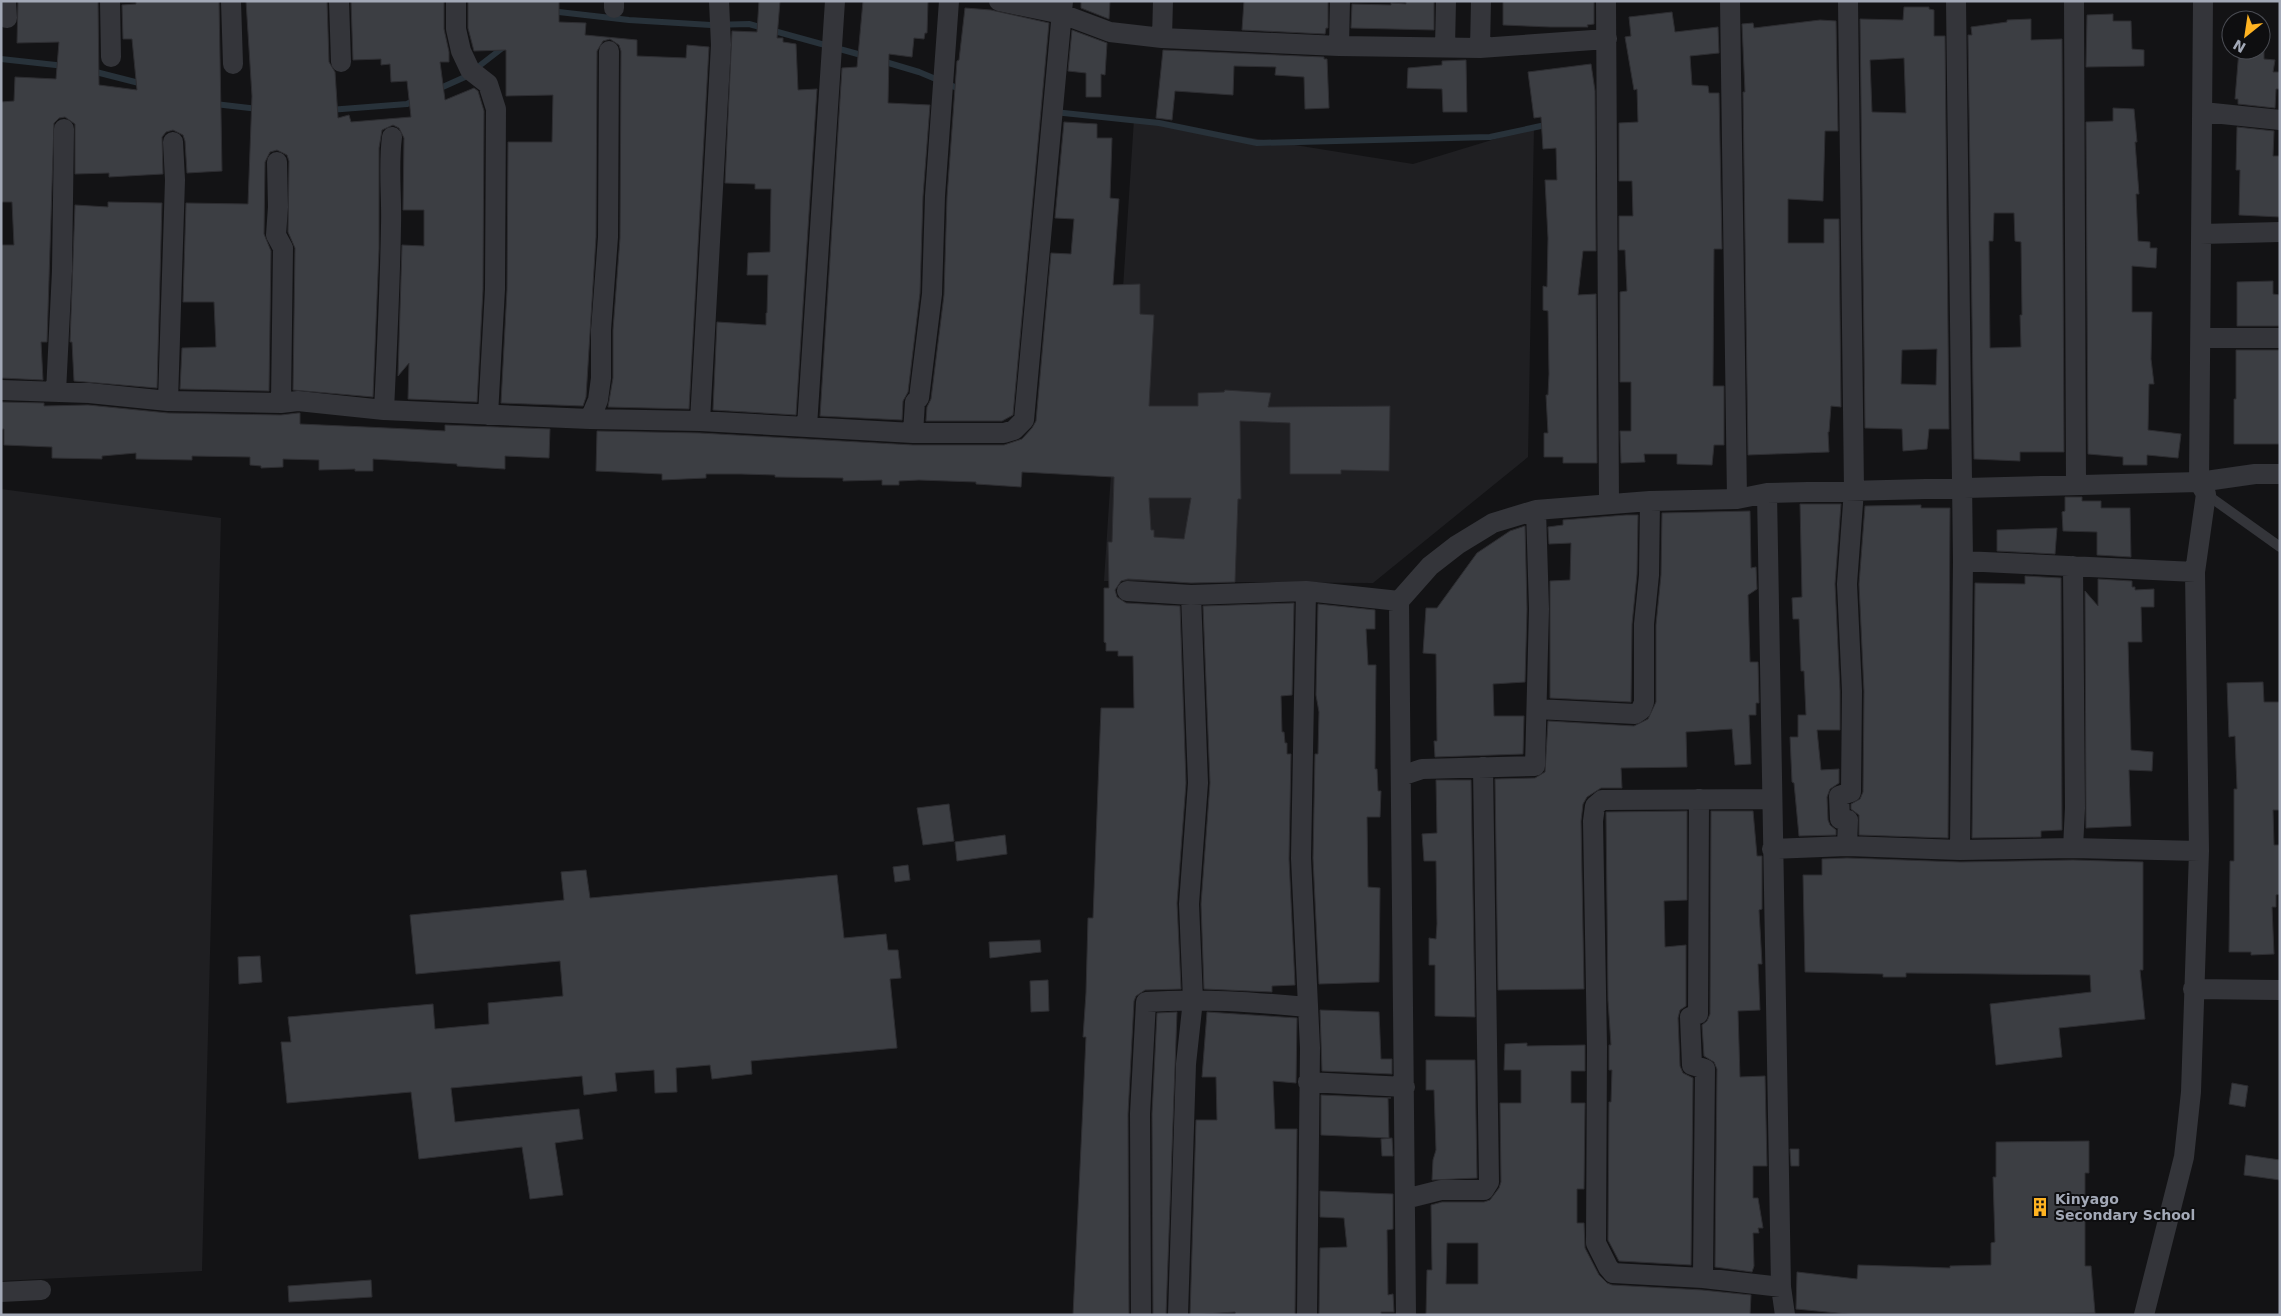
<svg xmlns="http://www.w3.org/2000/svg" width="2281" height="1316" font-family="'DejaVu Sans',sans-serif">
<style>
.built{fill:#1f1f22}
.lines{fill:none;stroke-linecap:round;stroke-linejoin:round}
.stream{stroke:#28323a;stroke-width:6}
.building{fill:#3c3e43;stroke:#2d2d31;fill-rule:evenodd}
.service{stroke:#34353a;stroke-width:10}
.minor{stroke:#34353a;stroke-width:20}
.labels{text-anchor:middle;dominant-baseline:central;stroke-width:4;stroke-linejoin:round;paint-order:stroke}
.poi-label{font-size:14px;font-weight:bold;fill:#a3a9b7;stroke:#0e0e10;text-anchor:start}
</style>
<rect width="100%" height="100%" fill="#131315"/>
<path class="built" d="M 1134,119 L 1413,164 L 1534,127 L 1528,457 L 1373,583 L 1104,581 Z
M 1,489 L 221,518 L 202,1271 L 1,1281 Z"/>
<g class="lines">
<path class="stream" d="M 550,11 L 629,20 L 711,25 L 749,24 L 865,56
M 1,59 L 65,66
M 882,61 L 919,72 L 962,90
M 92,71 L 143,84
M 436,90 L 465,77 L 505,46
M 215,104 L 259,109
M 329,110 L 407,104 L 415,100
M 1054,112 L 1159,123 L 1257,143 L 1490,137 L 1550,124"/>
</g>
<path class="building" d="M 18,1 L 98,1 L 99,85 L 137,90 L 132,39 L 123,39 L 122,5 L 136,4 L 136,1 L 219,1 L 222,171 L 187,173 L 185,141 L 183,135 L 173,130 L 166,132 L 162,137 L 163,174 L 109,177 L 109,173 L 75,174 L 75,124 L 65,117 L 59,118 L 54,123 L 47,342 L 41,342 L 43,380 L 1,378 L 1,245 L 14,245 L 12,202 L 1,202 L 1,102 L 14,101 L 15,77 L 56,79 L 59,42 L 17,43 Z
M 246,1 L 327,1 L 329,62 L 335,72 L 338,118 L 349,115 L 351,122 L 411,117 L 407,81 L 391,82 L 390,64 L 381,65 L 381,59 L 353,60 L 351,1 L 444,1 L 444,29 L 449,52 L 449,62 L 440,62 L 445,100 L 474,88 L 478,91 L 484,111 L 483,289 L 477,402 L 408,399 L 409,363 L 398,376 L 402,245 L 424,246 L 424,210 L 403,210 L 404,138 L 399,128 L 393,125 L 382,130 L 379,148 L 379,249 L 373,397 L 293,390 L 295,248 L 288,232 L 289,161 L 287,155 L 277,150 L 270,152 L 265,162 L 264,234 L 271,251 L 269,391 L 180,389 L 182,348 L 216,347 L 214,302 L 183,302 L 186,203 L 248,204 L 252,96 Z
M 468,1 L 559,1 L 559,22 L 586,23 L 585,35 L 637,40 L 637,56 L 686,58 L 687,45 L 709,47 L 689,409 L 608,407 L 613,378 L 613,330 L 620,238 L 621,51 L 619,45 L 610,39 L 603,41 L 597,51 L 596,237 L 586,397 L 583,406 L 501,403 L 507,290 L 508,142 L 552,142 L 553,95 L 506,96 L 506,50 L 474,51 L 468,28 Z
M 759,1 L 780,1 L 777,38 L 783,38 L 783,42 L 796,44 L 798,90 L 817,89 L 796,415 L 713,410 L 717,322 L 766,325 L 766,313 L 767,313 L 768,275 L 747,275 L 748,253 L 770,252 L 771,189 L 755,189 L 755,184 L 725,183 L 732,31 L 757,32 Z
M 863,1 L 928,1 L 927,33 L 925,33 L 924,39 L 914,38 L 912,57 L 889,54 L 888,103 L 930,105 L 923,196 L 920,293 L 908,392 L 903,401 L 902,420 L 820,416 L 842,68 L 857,67 Z
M 1081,1 L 1110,1 L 1109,19 L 1081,8 Z
M 1244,1 L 1328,1 L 1328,28 L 1326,28 L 1325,34 L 1242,30 Z
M 1406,1 L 1434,1 L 1434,30 L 1351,28 L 1352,4 L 1391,5 L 1391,3 L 1406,4 Z
M 1503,1 L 1594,1 L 1594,24 L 1587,25 L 1588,27 L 1550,27 L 1503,25 Z
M 1904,7 L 1929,7 L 1929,9 L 1934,10 L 1934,36 L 1945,36 L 1949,429 L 1929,429 L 1927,449 L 1903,451 L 1902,429 L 1865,428 L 1860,19 L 1903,20 ZM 1904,58 L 1906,113 L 1872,112 L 1870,60 ZM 1937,349 L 1936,385 L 1901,384 L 1902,350 Z
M 965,8 L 991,10 L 1049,23 L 1013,415 L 1002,421 L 926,421 L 927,407 L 931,399 L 944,295 L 947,197 L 957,61 L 959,60 Z
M 1672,12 L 1675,32 L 1718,27 L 1719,53 L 1690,56 L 1692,85 L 1708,86 L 1709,93 L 1719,93 L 1722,249 L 1714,249 L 1713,386 L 1724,386 L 1724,445 L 1714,445 L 1712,465 L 1677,464 L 1677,454 L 1644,454 L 1645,462 L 1621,463 L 1620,431 L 1631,431 L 1631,382 L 1620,382 L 1620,292 L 1627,291 L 1625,250 L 1619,250 L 1619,216 L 1633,216 L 1632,181 L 1619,181 L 1619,123 L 1638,122 L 1637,89 L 1634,90 L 1625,37 L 1631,36 L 1629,17 Z
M 2113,14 L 2113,21 L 2131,21 L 2132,49 L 2144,50 L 2144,66 L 2086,67 L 2087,15 Z
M 2031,19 L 2031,40 L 2062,39 L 2064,452 L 2020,452 L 2020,461 L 1974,459 L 1968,35 L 1972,35 L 1971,27 L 2007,22 L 2007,20 ZM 1994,213 L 2014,213 L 2015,241 L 2021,242 L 2022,315 L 2020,315 L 2021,347 L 1990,348 L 1989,241 L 1993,241 Z
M 1820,20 L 1836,21 L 1838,131 L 1825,131 L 1823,201 L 1788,199 L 1788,243 L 1824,243 L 1824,219 L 1839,219 L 1841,407 L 1831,406 L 1829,432 L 1828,432 L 1829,452 L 1748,455 L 1743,92 L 1745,92 L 1742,24 L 1753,23 L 1754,28 Z
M 1072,30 L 1107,43 L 1105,75 L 1101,74 L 1101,97 L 1086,97 L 1086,73 L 1068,71 Z
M 1163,50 L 1324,57 L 1324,59 L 1327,59 L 1329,108 L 1305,109 L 1304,77 L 1275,75 L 1276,67 L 1234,66 L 1233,95 L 1175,91 L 1172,120 L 1156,118 Z
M 2239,50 L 2264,50 L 2264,59 L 2275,60 L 2273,72 L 2280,72 L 2280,89 L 2276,89 L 2275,108 L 2238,104 L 2238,99 L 2235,99 Z
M 1466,60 L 1467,112 L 1443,112 L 1442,89 L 1407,88 L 1408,68 L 1442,65 L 1442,61 Z
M 1591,64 L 1595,91 L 1596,251 L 1583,251 L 1578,295 L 1596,294 L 1597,463 L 1563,463 L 1563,457 L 1544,457 L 1544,433 L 1548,433 L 1546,395 L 1548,395 L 1549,374 L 1548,311 L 1543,310 L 1543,286 L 1547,287 L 1548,238 L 1545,180 L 1557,180 L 1556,148 L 1543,149 L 1541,117 L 1534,118 L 1528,72 Z
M 2113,108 L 2134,109 L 2137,142 L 2135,142 L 2139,194 L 2136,194 L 2138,241 L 2150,242 L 2150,248 L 2157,248 L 2156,268 L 2132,266 L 2132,312 L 2152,312 L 2151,359 L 2154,384 L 2149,384 L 2148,430 L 2181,434 L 2178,458 L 2147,455 L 2147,465 L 2123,465 L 2123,457 L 2088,454 L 2086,122 L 2113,121 Z
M 1064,122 L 1097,124 L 1097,138 L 1112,138 L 1110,198 L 1119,199 L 1113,285 L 1140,284 L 1140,314 L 1154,315 L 1149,406 L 1198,406 L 1198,393 L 1224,392 L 1225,390 L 1271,393 L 1268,407 L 1390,406 L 1389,471 L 1341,470 L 1341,474 L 1290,474 L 1290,423 L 1240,421 L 1241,499 L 1238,499 L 1235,582 L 1191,583 L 1128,579 L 1121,581 L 1115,590 L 1117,597 L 1126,603 L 1180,606 L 1186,783 L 1177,903 L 1181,989 L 1145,990 L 1136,996 L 1134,1001 L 1128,1114 L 1129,1315 L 1073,1315 L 1083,1104 L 1086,1037 L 1083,1037 L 1086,993 L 1088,918 L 1093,918 L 1101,708 L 1134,708 L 1133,656 L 1118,656 L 1118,651 L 1106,651 L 1106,643 L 1104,642 L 1104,588 L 1109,588 L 1108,542 L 1112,542 L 1114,477 L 1022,472 L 1021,487 L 976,484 L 976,482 L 919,480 L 899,481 L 899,485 L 882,485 L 882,480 L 843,481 L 843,478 L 775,477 L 775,475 L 741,474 L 706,474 L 706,478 L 662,480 L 662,474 L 596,471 L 597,431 L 700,433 L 913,445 L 1004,445 L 1022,439 L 1032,428 L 1036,421 L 1051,253 L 1071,254 L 1074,219 L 1055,218 ZM 1149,498 L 1191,498 L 1184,539 L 1154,537 L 1154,530 L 1151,530 Z
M 2237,127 L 2274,131 L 2273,156 L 2280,156 L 2280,217 L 2239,215 L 2240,170 L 2236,170 Z
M 108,202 L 162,203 L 157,388 L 74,381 L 72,342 L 70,342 L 75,205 L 108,207 Z
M 2273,281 L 2273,294 L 2280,295 L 2280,326 L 2237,326 L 2237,282 Z
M 2236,350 L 2280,350 L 2280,444 L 2234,444 L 2234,399 L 2236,399 Z
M 1,402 L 44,403 L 44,406 L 88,405 L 168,413 L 281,415 L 298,413 L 300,413 L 300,424 L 409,429 L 445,431 L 445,425 L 550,429 L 549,458 L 505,456 L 505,469 L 457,466 L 457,464 L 373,459 L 373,471 L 355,471 L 355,469 L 319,470 L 319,460 L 283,459 L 283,467 L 261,468 L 261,466 L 250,465 L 250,457 L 192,456 L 192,460 L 136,459 L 136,453 L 102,456 L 102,459 L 52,458 L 52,447 L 4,445 L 4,429 L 1,429 Z
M 2065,497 L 2082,497 L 2082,501 L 2101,501 L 2101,508 L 2130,508 L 2131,557 L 2097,555 L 2097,532 L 2063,531 L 2062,512 L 2065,511 Z
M 1800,504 L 1841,504 L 1835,584 L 1840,691 L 1840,730 L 1817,730 L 1821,770 L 1839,769 L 1839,783 L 1830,789 L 1827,797 L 1828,820 L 1830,825 L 1836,830 L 1836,835 L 1799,836 L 1794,783 L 1792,782 L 1790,737 L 1798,737 L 1798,715 L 1806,715 L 1804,671 L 1801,671 L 1799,619 L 1793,619 L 1792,598 L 1802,597 Z
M 1921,505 L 1921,508 L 1950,508 L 1948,838 L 1859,835 L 1859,815 L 1851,809 L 1851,804 L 1860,799 L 1863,792 L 1864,691 L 1859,584 L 1865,506 Z
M 1750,511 L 1751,568 L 1756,567 L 1757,589 L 1748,595 L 1750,662 L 1758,662 L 1759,703 L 1756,703 L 1756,715 L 1749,715 L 1751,764 L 1735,765 L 1732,729 L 1686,732 L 1687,767 L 1621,768 L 1622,788 L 1601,788 L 1587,797 L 1583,804 L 1581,821 L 1584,989 L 1498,990 L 1495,779 L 1535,778 L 1545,772 L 1548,721 L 1634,726 L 1648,719 L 1656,702 L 1656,625 L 1661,575 L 1662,513 Z
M 1626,515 L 1638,515 L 1637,574 L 1632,624 L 1631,702 L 1550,698 L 1550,581 L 1570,580 L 1571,543 L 1549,544 L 1548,527 L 1563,525 L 1563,520 Z
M 1525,526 L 1527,609 L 1525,682 L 1493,684 L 1494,716 L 1524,716 L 1523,754 L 1435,757 L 1434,741 L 1437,741 L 1436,654 L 1423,653 L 1426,608 L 1437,608 L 1477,553 L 1510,531 Z
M 2057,528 L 2055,554 L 1997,551 L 1997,530 Z
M 2025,576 L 2061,578 L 2062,830 L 2041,831 L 2041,837 L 1972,838 L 1975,583 L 2025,584 Z
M 2098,579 L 2132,581 L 2132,587 L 2135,587 L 2135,590 L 2154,589 L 2154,607 L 2141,607 L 2142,642 L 2128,642 L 2131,750 L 2153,752 L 2152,771 L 2129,770 L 2131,826 L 2086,828 L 2085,591 L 2098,606 Z
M 1294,603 L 1292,695 L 1281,696 L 1282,732 L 1284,732 L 1285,743 L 1287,743 L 1287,754 L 1291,754 L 1289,859 L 1295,985 L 1272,986 L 1272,992 L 1204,989 L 1201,904 L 1210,783 L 1203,606 Z
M 1318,604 L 1375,610 L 1375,629 L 1366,629 L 1368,665 L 1376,665 L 1375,769 L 1377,769 L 1378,791 L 1381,791 L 1380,817 L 1367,817 L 1368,887 L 1380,888 L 1379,982 L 1319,984 L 1313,858 L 1315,754 L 1318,754 L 1319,712 L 1316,695 Z
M 2263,682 L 2264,702 L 2280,702 L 2280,810 L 2273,810 L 2274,845 L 2280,845 L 2280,894 L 2276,895 L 2276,907 L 2272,907 L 2274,954 L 2251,955 L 2251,952 L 2229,952 L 2230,861 L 2234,861 L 2234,789 L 2237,789 L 2235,736 L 2229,737 L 2227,683 Z
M 1436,780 L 1471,780 L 1475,1017 L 1435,1016 L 1435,965 L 1429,965 L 1429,938 L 1436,939 L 1437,924 L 1436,861 L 1424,861 L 1422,834 L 1437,833 Z
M 949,804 L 954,841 L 923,845 L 917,808 Z
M 1687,811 L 1687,900 L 1664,901 L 1665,947 L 1686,945 L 1686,1006 L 1680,1010 L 1678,1018 L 1680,1066 L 1683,1073 L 1693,1078 L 1691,1265 L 1619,1261 L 1608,1240 L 1609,1102 L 1611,1102 L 1612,1070 L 1609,1070 L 1609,1045 L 1611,1045 L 1608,1000 L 1606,812 Z
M 1711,811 L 1753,811 L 1757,856 L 1762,856 L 1762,909 L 1759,910 L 1762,964 L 1758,964 L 1760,1010 L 1738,1011 L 1740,1077 L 1765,1076 L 1767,1166 L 1753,1166 L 1753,1198 L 1758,1198 L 1763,1228 L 1758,1228 L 1759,1233 L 1753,1233 L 1754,1266 L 1752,1272 L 1715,1267 L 1717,1069 L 1714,1062 L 1704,1056 L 1702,1025 L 1707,1021 L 1710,1014 Z
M 1005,835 L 1007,854 L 957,861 L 955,842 Z
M 1847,858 L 1960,862 L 2073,860 L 2143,862 L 2143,970 L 2140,970 L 2145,1019 L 2059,1028 L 2062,1057 L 1996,1065 L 1990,1004 L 2091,992 L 2090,975 L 1906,973 L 1906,977 L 1883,977 L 1883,974 L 1805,972 L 1803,875 L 1822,875 L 1822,859 Z
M 908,865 L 910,880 L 895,882 L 893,867 Z
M 586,870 L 590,898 L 837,875 L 844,938 L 886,934 L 888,950 L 898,950 L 901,978 L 890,979 L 897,1048 L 751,1061 L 752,1074 L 712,1079 L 710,1065 L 676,1068 L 677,1092 L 655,1093 L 654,1070 L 615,1073 L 617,1091 L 584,1095 L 582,1076 L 451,1088 L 455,1122 L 579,1109 L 583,1139 L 555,1143 L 563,1195 L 530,1199 L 522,1147 L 419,1159 L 411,1092 L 287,1103 L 281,1042 L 291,1042 L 288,1017 L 433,1004 L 435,1029 L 489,1024 L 488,1003 L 563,996 L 560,961 L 416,974 L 410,915 L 564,900 L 561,872 Z
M 1040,940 L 1041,952 L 990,958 L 989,942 Z
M 260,956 L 262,982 L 239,984 L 238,957 Z
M 1048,980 L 1049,1011 L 1031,1012 L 1030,981 Z
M 1320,1010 L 1379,1012 L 1381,1059 L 1392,1059 L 1392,1074 L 1322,1071 Z
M 1177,1012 L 1166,1315 L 1153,1315 L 1152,1114 L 1157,1013 Z
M 1207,1012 L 1297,1018 L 1296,1083 L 1273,1081 L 1275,1129 L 1297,1129 L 1295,1315 L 1236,1315 L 1235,1312 L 1190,1315 L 1196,1120 L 1217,1120 L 1216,1077 L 1202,1077 Z
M 1527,1043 L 1527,1046 L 1585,1045 L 1585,1071 L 1571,1071 L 1571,1103 L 1585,1103 L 1584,1189 L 1577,1189 L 1577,1223 L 1584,1223 L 1585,1248 L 1599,1275 L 1607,1283 L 1612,1285 L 1702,1290 L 1751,1295 L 1750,1315 L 1426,1315 L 1427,1270 L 1432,1270 L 1431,1205 L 1442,1202 L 1484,1202 L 1490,1200 L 1499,1188 L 1501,1182 L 1500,1103 L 1521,1103 L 1521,1070 L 1504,1070 L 1505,1044 ZM 1447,1243 L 1478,1243 L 1478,1284 L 1446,1284 Z
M 1426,1060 L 1475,1060 L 1477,1178 L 1432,1180 L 1433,1160 L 1436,1150 L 1434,1090 L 1426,1090 Z
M 2232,1083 L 2248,1086 L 2245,1107 L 2229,1104 Z
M 1321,1095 L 1391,1098 L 1388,1098 L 1389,1138 L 1321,1135 Z
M 1392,1138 L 1393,1156 L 1382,1156 L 1381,1139 Z
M 2089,1141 L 2089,1173 L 2085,1173 L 2085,1266 L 2091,1266 L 2095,1313 L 1858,1315 L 1796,1309 L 1797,1272 L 1857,1279 L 1858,1265 L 1950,1268 L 1950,1266 L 1991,1265 L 1991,1243 L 1995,1242 L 1993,1177 L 1996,1177 L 1996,1142 Z
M 1790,1149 L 1799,1149 L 1799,1166 L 1791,1166 Z
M 2246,1155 L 2280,1160 L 2280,1180 L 2244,1175 Z
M 1320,1191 L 1393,1194 L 1393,1229 L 1387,1230 L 1388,1295 L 1393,1294 L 1394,1312 L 1381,1312 L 1381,1315 L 1319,1315 L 1320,1248 L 1347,1247 L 1344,1218 L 1320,1217 Z
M 371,1280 L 372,1297 L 289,1302 L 288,1286 Z"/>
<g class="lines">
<path class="service" d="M 2206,494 L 2280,547"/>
<path class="minor" d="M 6,1 L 7,18
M 110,1 L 111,57
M 231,1 L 233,64
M 339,1 L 341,62
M 456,1 L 456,29 L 461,51 L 470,70 L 488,84 L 496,109 L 495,289 L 488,415
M 999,1 L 1062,14 L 1110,32 L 1162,38 L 1339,46 L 1480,48 L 1607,39
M 1606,1 L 1609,504
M 1730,1 L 1737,499
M 1956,1 L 1963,561 L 1960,850
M 2074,1 L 2076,485
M 614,8 L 614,1
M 1162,38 L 1163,1
M 1339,46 L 1340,1
M 1445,47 L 1446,1
M 1480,48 L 1481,1
M 2203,112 L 2280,120
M 277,162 L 278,207 L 276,235 L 283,248 L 281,403
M 2201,234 L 2280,232
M 2202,338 L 2280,338
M 1,390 L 89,393 L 168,401 L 281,403 L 298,401 L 384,410 L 590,419 L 700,421 L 913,433 L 1004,433 L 1014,430 L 1024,420 L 1063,1
M 56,392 L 62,271 L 64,129
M 168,401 L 175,180 L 173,142
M 384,410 C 387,349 390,287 391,226 C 392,196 388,167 392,137
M 590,419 L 598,400 L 601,378 L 601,330 L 608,237 L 609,51
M 700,421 L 721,45 L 719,1
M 807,426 L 835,1
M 913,433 L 915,402 L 919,398 L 932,294 L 935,196 L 949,1
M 1767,493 L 1781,1287 L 1785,1315
M 1963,561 L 2195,572
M 1127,591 L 1191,595 L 1306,591 L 1399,601
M 1306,591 L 1301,858 L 1310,1048 L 1307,1315
M 1537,709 L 1635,714 L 1641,710 L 1644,702 L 1644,624 L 1649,575 L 1650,501
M 1401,776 L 1422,769 L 1535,766 L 1539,609 L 1536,510
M 1699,799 L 1698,1014 L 1690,1017 L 1692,1065 L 1705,1069 L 1703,1278
M 1771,799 L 1602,800 L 1595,806 L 1593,821 L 1597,1047 L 1596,1243 L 1608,1267 L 1613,1273 L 1703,1278 L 1781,1287
M 1847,846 L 1848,820 L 1840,819 L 1839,796 L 1851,792 L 1852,691 L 1847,584 L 1854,490 L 1848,1
M 2073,848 L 2075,808 L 2073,566
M 1772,849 L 1847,846 L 1960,850 L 2073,848 L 2199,851
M 2193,989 L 2280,990
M 1308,1082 L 1405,1087
M 1405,1199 L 1441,1190 L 1484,1190 L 1489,1182 L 1483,767
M 1,1292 L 41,1290
M 1141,1315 L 1140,1114 L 1146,1002 C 1200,998 1253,1002 1307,1007
M 1178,1315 L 1186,1064 L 1193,1000 L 1189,904 L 1198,783 L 1191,595
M 1406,1315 L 1399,601 L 1430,566 L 1457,545 L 1493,523 L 1536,510 L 1650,501 L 1737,499 L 1767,493 L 2199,482 L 2255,474 L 2280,474
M 2144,1315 L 2184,1157 L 2191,1092 L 2199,851 L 2195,572 L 2206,494 L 2199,482 L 2203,1"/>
</g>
<defs>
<g id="building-bare" transform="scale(1.5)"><path d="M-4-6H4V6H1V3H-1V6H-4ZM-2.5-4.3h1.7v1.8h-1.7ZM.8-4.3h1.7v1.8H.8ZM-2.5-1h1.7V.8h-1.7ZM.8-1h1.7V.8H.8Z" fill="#ffb321" stroke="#0e0e10" stroke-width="2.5" paint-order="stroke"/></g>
</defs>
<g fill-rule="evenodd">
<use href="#building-bare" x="2040" y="1207"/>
</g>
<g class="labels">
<g class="poi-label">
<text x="2055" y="1199">Kinyago<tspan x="2055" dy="16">Secondary School</tspan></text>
</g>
</g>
<rect width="2281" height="1316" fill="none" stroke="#a3a9b7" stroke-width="5"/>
<g transform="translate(2246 35) rotate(210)"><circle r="24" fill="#0e0e10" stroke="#4a4c53"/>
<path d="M0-4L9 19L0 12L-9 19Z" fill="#ffb321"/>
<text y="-8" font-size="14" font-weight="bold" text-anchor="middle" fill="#a3a9b7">N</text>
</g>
</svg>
